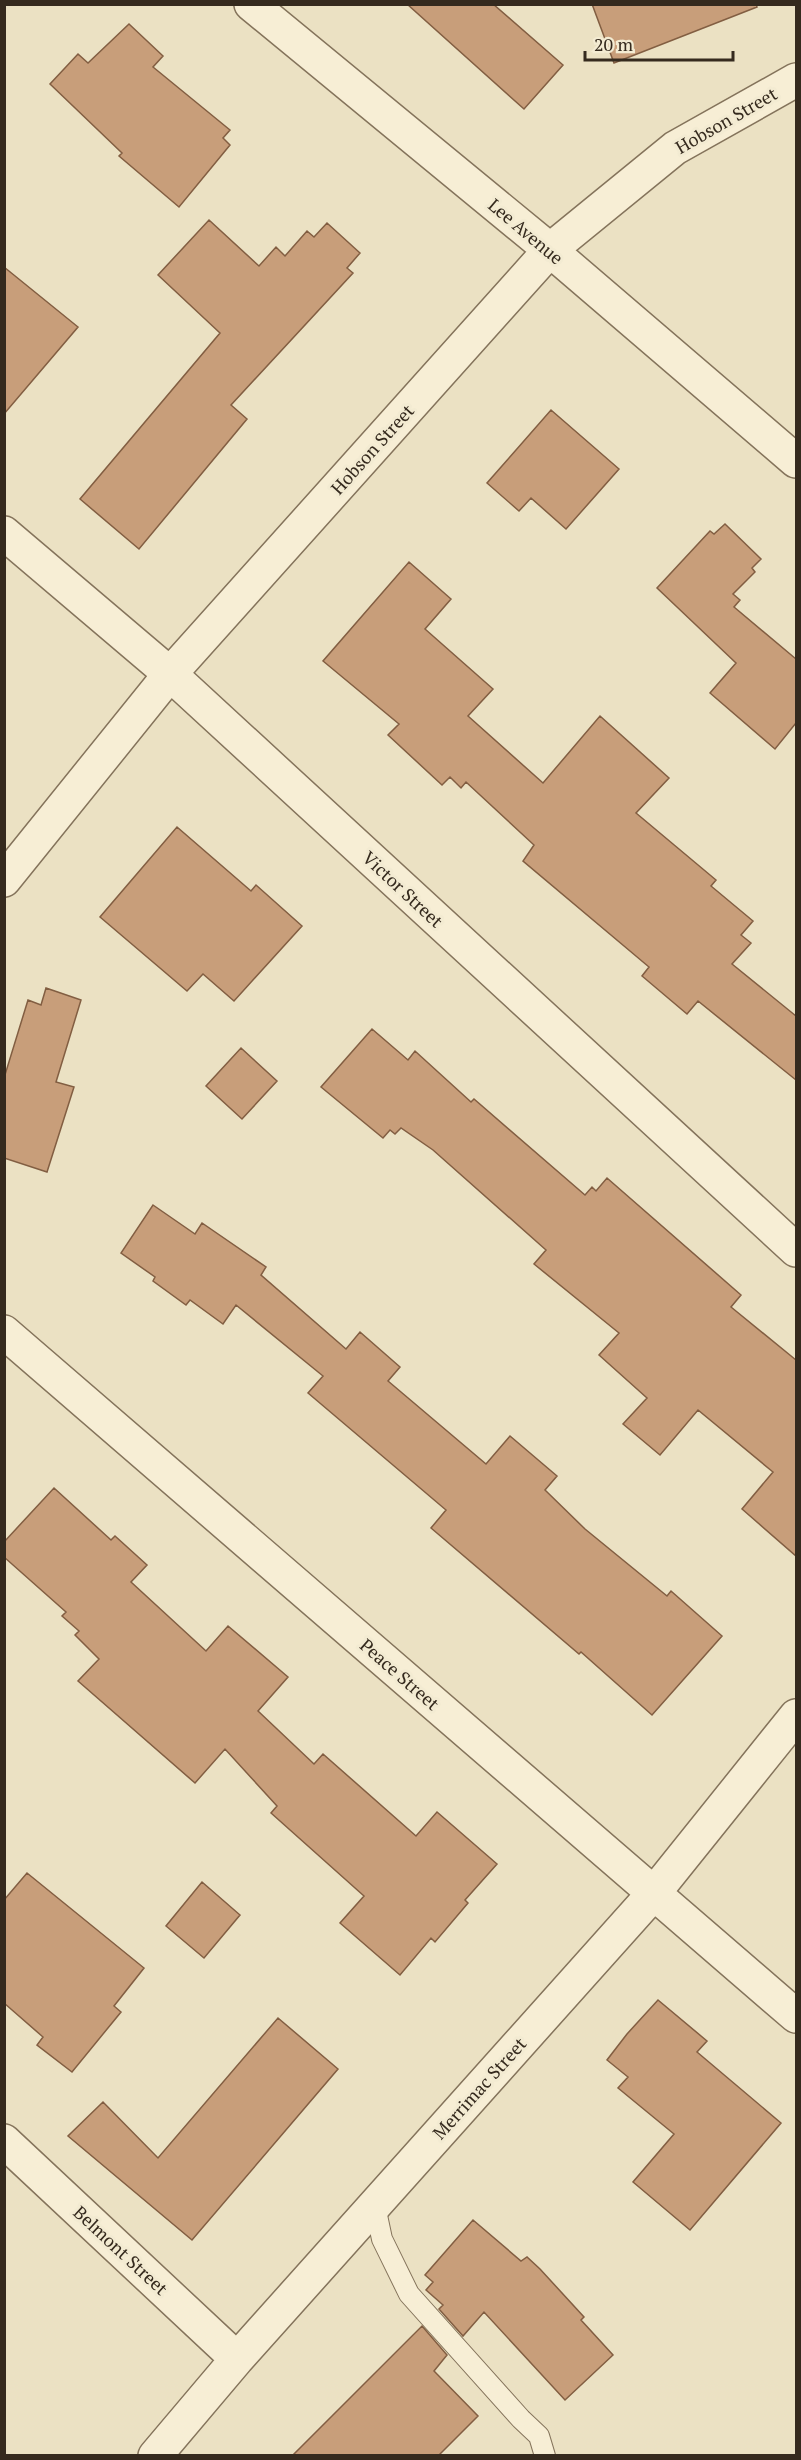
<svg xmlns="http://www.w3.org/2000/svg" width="801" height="2460" font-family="'PT Serif',serif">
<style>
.building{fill:#c89e7a;stroke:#825e42;stroke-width:1.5}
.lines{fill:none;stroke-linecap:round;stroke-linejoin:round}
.service-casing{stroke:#84735b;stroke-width:22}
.minor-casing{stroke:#84735b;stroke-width:36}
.service{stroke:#f7eed5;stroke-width:20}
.minor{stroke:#f7eed5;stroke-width:33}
.labels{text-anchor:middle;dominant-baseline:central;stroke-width:6;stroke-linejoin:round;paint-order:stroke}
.street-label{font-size:18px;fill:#352a1e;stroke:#f3ebd2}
</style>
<rect width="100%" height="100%" fill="#ebe1c3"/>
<path class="building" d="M 407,4 L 493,4 L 563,65 L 524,109 Z
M 592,4 L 756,4 L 757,7 L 614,63 Z
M 129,24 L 163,56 L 153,67 L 230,130 L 223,138 L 230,145 L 179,207 L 119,156 L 122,153 L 50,84 L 78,54 L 88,63 Z
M 209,220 L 259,266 L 276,247 L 285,256 L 307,231 L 314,237 L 327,223 L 360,253 L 347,268 L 353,273 L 231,405 L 247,419 L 139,549 L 80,499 L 220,333 L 158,275 Z
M 4,267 L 78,327 L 4,414 Z
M 551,410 L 619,469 L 566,529 L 531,498 L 519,511 L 487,483 Z
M 725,524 L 761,559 L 752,568 L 755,572 L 733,594 L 740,600 L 734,607 L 796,659 L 796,723 L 775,749 L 710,693 L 736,663 L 657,588 L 710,531 L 714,534 Z
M 409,562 L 451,599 L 425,629 L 493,689 L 468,716 L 543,783 L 600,716 L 669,778 L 636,813 L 716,880 L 711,886 L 753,921 L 741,935 L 751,943 L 732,964 L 796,1016 L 796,1080 L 698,1001 L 687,1014 L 642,976 L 649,967 L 523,861 L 534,845 L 466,782 L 461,788 L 450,777 L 442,785 L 388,735 L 399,724 L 323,661 Z
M 177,827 L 251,891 L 256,885 L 302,926 L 234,1001 L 203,974 L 187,991 L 100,917 Z
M 46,988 L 81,1000 L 56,1082 L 74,1087 L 47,1172 L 4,1158 L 4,1078 L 28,1000 L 41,1005 Z
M 372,1029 L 408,1060 L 415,1051 L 471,1102 L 474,1099 L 585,1195 L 592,1187 L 596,1191 L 607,1178 L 741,1295 L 731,1307 L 796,1360 L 796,1556 L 742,1509 L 773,1472 L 698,1410 L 660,1455 L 623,1424 L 647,1398 L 599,1355 L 619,1333 L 534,1264 L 546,1250 L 433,1150 L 401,1128 L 395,1134 L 390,1130 L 383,1138 L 321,1087 Z
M 241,1048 L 277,1081 L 242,1119 L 206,1086 Z
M 153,1205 L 195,1234 L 202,1223 L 266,1267 L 261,1275 L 346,1349 L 360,1332 L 400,1367 L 388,1381 L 486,1464 L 510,1436 L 557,1476 L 545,1490 L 585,1529 L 667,1596 L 671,1591 L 722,1636 L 652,1715 L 581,1652 L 579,1654 L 431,1528 L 446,1510 L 308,1393 L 323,1376 L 236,1305 L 223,1324 L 190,1300 L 186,1305 L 153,1281 L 155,1277 L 121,1253 Z
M 54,1488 L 111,1540 L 115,1536 L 147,1565 L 131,1582 L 206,1651 L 228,1626 L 288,1677 L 258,1711 L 314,1764 L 323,1754 L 416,1836 L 437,1812 L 497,1864 L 465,1900 L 468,1903 L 435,1942 L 431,1938 L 400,1975 L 340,1923 L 364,1896 L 271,1813 L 277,1806 L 225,1749 L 195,1783 L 78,1681 L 99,1659 L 75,1635 L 79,1631 L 62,1616 L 66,1612 L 4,1557 L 4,1542 Z
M 27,1873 L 144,1968 L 114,2006 L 121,2012 L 72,2072 L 37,2045 L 43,2037 L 4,2003 L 4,1900 Z
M 202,1882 L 240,1915 L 204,1958 L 166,1926 Z
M 658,2000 L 707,2041 L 697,2052 L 781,2123 L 690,2230 L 633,2182 L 674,2134 L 618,2088 L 628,2077 L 607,2060 L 627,2034 Z
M 278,2018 L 338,2069 L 192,2240 L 68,2136 L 103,2102 L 158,2158 Z
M 473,2220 L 521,2261 L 527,2257 L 540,2269 L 584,2317 L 581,2320 L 613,2355 L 565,2400 L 484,2312 L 463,2336 L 439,2309 L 443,2305 L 426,2290 L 433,2282 L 425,2275 Z
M 422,2326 L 447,2355 L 434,2371 L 478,2416 L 438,2456 L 292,2456 Z"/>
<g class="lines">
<g class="service-casing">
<path id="service" d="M 375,2206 L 382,2239 L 409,2294 L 521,2419 L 539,2436 L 545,2456"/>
</g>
<g class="minor-casing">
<path id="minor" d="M 251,4 L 550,250 L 796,461
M 4,533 L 170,674 L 796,1250
M 4,880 L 170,674 L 550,250 L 675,148 L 796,80
M 4,1332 L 796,2016
M 4,2141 L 237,2359
M 155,2456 L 237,2359 L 654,1893 L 796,1716"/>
</g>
<use href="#service" class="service"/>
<use href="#minor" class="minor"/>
</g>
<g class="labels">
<g class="street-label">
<text transform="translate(726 120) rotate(-30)">Hobson Street</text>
<text transform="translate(526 231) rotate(40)">Lee Avenue</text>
<text transform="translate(372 449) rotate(-48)">Hobson Street</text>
<text transform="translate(403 889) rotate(43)">Victor Street</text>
<text transform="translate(400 1674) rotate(41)">Peace Street</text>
<text transform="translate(479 2088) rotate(-48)">Merrimac Street</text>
<text transform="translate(121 2250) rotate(43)">Belmont Street</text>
</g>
</g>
<rect width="801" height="2460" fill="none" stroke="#352a1e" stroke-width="12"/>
<path d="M585 51v9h148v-9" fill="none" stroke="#352a1e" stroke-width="3"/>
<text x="594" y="51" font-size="18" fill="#352a1e" stroke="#f3ebd2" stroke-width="4.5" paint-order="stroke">20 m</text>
</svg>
